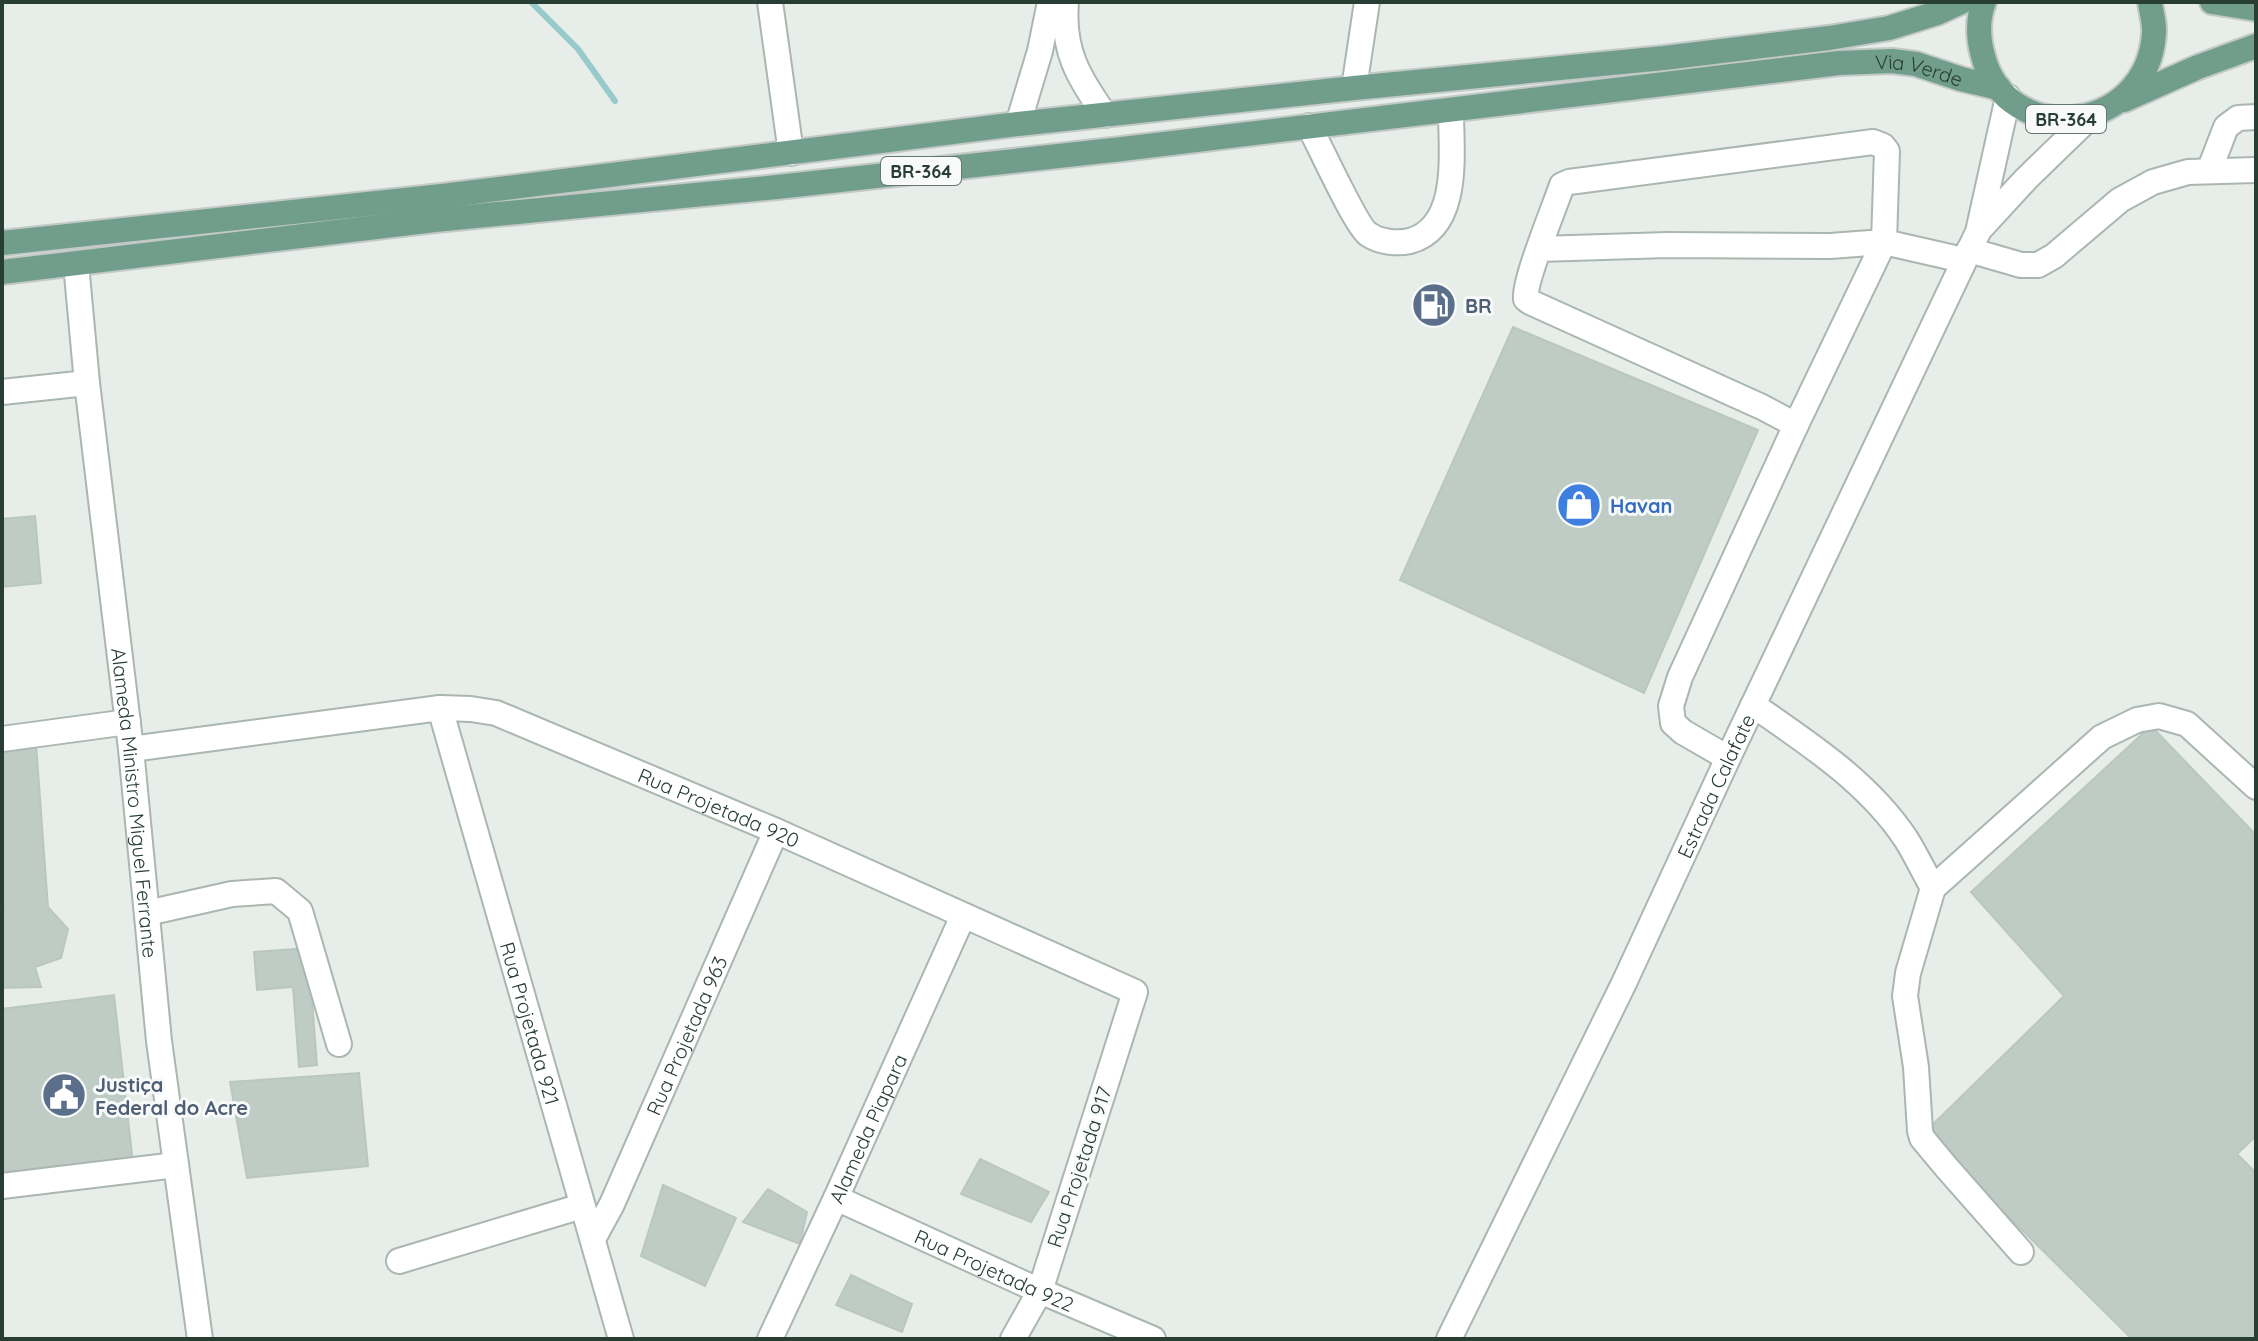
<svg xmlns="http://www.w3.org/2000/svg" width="2258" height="1341" font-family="Quicksand,sans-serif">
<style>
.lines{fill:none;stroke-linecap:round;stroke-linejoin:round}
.stream{stroke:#96cacb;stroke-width:6}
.building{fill:#bfcbc5;stroke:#bac7c0;stroke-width:2}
.minor-casing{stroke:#aab6b0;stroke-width:28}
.major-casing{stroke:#c3c9c6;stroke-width:28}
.minor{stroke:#fff;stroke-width:24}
.major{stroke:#719e8c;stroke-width:24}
.labels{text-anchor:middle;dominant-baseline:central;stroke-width:6;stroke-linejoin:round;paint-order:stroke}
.shield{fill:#f7faf8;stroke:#667670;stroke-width:2}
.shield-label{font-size:18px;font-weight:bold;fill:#283e35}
.street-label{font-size:20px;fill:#283e35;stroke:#f7faf8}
.service-label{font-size:20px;font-weight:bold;fill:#4e5e75;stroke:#f7faf8;text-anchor:start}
.shop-label{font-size:20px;font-weight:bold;fill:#366cbe;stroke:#f7faf8;text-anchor:start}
</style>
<rect width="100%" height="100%" fill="#e7eeea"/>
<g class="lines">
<path class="stream" d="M 531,2 L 578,49 L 615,101"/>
</g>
<path class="building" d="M 1513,327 L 1758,430 L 1644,693 L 1400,580 Z
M 35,516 L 41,583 L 2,587 L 2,519 Z
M 2151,726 L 2256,835 L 2256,1136 L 2237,1154 L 2256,1173 L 2256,1339 L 2132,1339 L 1924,1133 L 2064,996 L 1971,892 Z
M 36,744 L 48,907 L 68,929 L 61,958 L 35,967 L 41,987 L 2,988 L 2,912 L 5,911 L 2,901 L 2,749 Z
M 308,948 L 317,1065 L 299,1067 L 293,987 L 257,990 L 254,952 Z
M 114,995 L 135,1181 L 2,1197 L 2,1009 Z
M 359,1073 L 368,1166 L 247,1178 L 230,1082 Z
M 980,1159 L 1049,1192 L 1031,1222 L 961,1194 Z
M 663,1185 L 736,1218 L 705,1286 L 641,1256 Z
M 768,1189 L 807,1212 L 800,1244 L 743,1222 Z
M 851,1275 L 912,1304 L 902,1332 L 836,1305 Z"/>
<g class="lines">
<g class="minor-casing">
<g id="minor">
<path d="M 770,2 L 791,153"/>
<path d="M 1066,2 C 1062,50 1078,77 1105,115"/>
<path d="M 1354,88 L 1367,2"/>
<path d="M 1018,124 L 1040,51 L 1050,2"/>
<path d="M 1309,126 C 1319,144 1356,226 1368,234 C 1379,242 1397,244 1410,241 C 1461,227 1451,152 1451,111"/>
<path d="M 2209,171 L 2226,127 L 2238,118 L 2256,117"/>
<path d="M 1979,230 L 2026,179 L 2092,115"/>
<path d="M 1539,249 L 1668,245 L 1830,246 L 1884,242 L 1887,151 L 1883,146 L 1873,142 L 1569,182 L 1562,185 C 1555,206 1523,283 1526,299 L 1530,302 L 1762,407 L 1796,425"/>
<path d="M 1969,250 L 2021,265 L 2038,265 L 2054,256 L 2120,200 L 2153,182 L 2188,172 L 2256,170"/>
<path id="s1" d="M 76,264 L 87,383 L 131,749 L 159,1041 L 200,1339"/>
<path d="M 2,392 L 87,383"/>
<path d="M 1753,705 C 1808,743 1868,782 1906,839 C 1916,855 1924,872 1933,888 L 1908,973 L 1905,996 L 1916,1067 L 1920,1131 L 1922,1138 L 1947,1168 L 2021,1252"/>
<path id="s2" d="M 440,708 L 621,1339"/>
<path d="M 2,739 L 128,722"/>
<path id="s3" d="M 131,749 L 440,708 L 471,709 L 496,713 L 776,831 L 1135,992 L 1040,1291 L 1013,1339"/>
<path d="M 1728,758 L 1683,732 L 1673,723 L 1671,706 L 1680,677 L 1796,425 L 1884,242 L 1963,260"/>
<path d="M 1933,888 L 2102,737 L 2137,720 L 2159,716 L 2187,724 L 2256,787"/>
<path d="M 147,913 L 232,894 L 276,891 L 300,911 L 339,1044"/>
<path d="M 2,1186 L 176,1165"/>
<path id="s4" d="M 836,1198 L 1040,1291 L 1153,1339"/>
<path id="s5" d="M 593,1239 L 612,1204 L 776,831"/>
<path d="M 399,1261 L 582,1206"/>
<path id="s6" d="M 770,1339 L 836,1198 L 963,916"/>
<path id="s7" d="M 1449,1339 L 1624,983 L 1728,758 L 1978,232 L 2008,97"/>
</g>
</g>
<g class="major-casing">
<g id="major">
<path d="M 1984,2 C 1977,20 1978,38 1983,56 C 2007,150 2148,134 2154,33 C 2155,23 2151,12 2150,2"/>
<path d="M 2212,2 L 2256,9"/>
<path d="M 2124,100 L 2198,67 L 2256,46"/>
<path d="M 2,243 L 442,196 L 1018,124 L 1354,88 L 1664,58 L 1829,38 L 1889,28 L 1937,13 L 1961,2"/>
<path id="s8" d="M 2,272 L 435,220 L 777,187 L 1122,149 L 1839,63 L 1892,61 L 1916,64 L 1961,79 L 1999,88"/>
</g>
</g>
<use href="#minor" class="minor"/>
<use href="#major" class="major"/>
</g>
<defs>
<g id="fuel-disc" transform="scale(2.3)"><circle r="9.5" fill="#5c6f8a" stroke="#f7faf8"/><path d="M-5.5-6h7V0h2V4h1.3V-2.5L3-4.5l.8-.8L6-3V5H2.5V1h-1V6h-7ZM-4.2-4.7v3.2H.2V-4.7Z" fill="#fff"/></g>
<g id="shop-disc" transform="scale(2.3)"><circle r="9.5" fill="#3f7fe0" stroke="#f7faf8"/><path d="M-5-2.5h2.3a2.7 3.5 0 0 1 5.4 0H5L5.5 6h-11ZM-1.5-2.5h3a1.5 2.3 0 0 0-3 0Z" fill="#fff"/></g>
<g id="civic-disc" transform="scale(2.3)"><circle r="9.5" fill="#5c6f8a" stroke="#f7faf8"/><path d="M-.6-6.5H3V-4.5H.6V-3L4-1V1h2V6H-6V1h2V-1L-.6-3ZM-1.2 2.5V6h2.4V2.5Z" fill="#fff"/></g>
</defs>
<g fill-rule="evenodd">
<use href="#fuel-disc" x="1434" y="305"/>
<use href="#shop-disc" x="1579" y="505"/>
<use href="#civic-disc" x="64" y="1095"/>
</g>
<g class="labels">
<g class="shield">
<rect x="2026" y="105" width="80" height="28" rx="6"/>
<rect x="881" y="157" width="80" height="28" rx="6"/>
</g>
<g class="shield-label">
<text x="2066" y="119">BR-364</text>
<text x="921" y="171">BR-364</text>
</g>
<g class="street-label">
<text stroke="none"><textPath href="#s8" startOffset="1930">Via Verde</textPath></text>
<text stroke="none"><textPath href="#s7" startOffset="614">Estrada Calafate</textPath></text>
<text stroke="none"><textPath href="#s1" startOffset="542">Alameda Ministro Miguel Ferrante</textPath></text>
<text stroke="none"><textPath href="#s3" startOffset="610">Rua Projetada 920</textPath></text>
<text stroke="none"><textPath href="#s2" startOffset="328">Rua Projetada 921</textPath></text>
<text stroke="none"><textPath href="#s5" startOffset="224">Rua Projetada 963</textPath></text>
<text stroke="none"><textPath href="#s6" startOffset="232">Alameda Piapara</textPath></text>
<text transform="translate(1079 1167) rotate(-72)">Rua Projetada 917</text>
<text stroke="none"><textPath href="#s4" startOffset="174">Rua Projetada 922</textPath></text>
</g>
<g class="service-label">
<text x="1465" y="305">BR</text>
<text x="95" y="1084">Justiça<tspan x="95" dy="23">Federal do Acre</tspan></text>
</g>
<g class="shop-label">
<text x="1610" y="505">Havan</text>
</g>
</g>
<rect width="2258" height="1341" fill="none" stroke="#283e35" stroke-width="8"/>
</svg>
